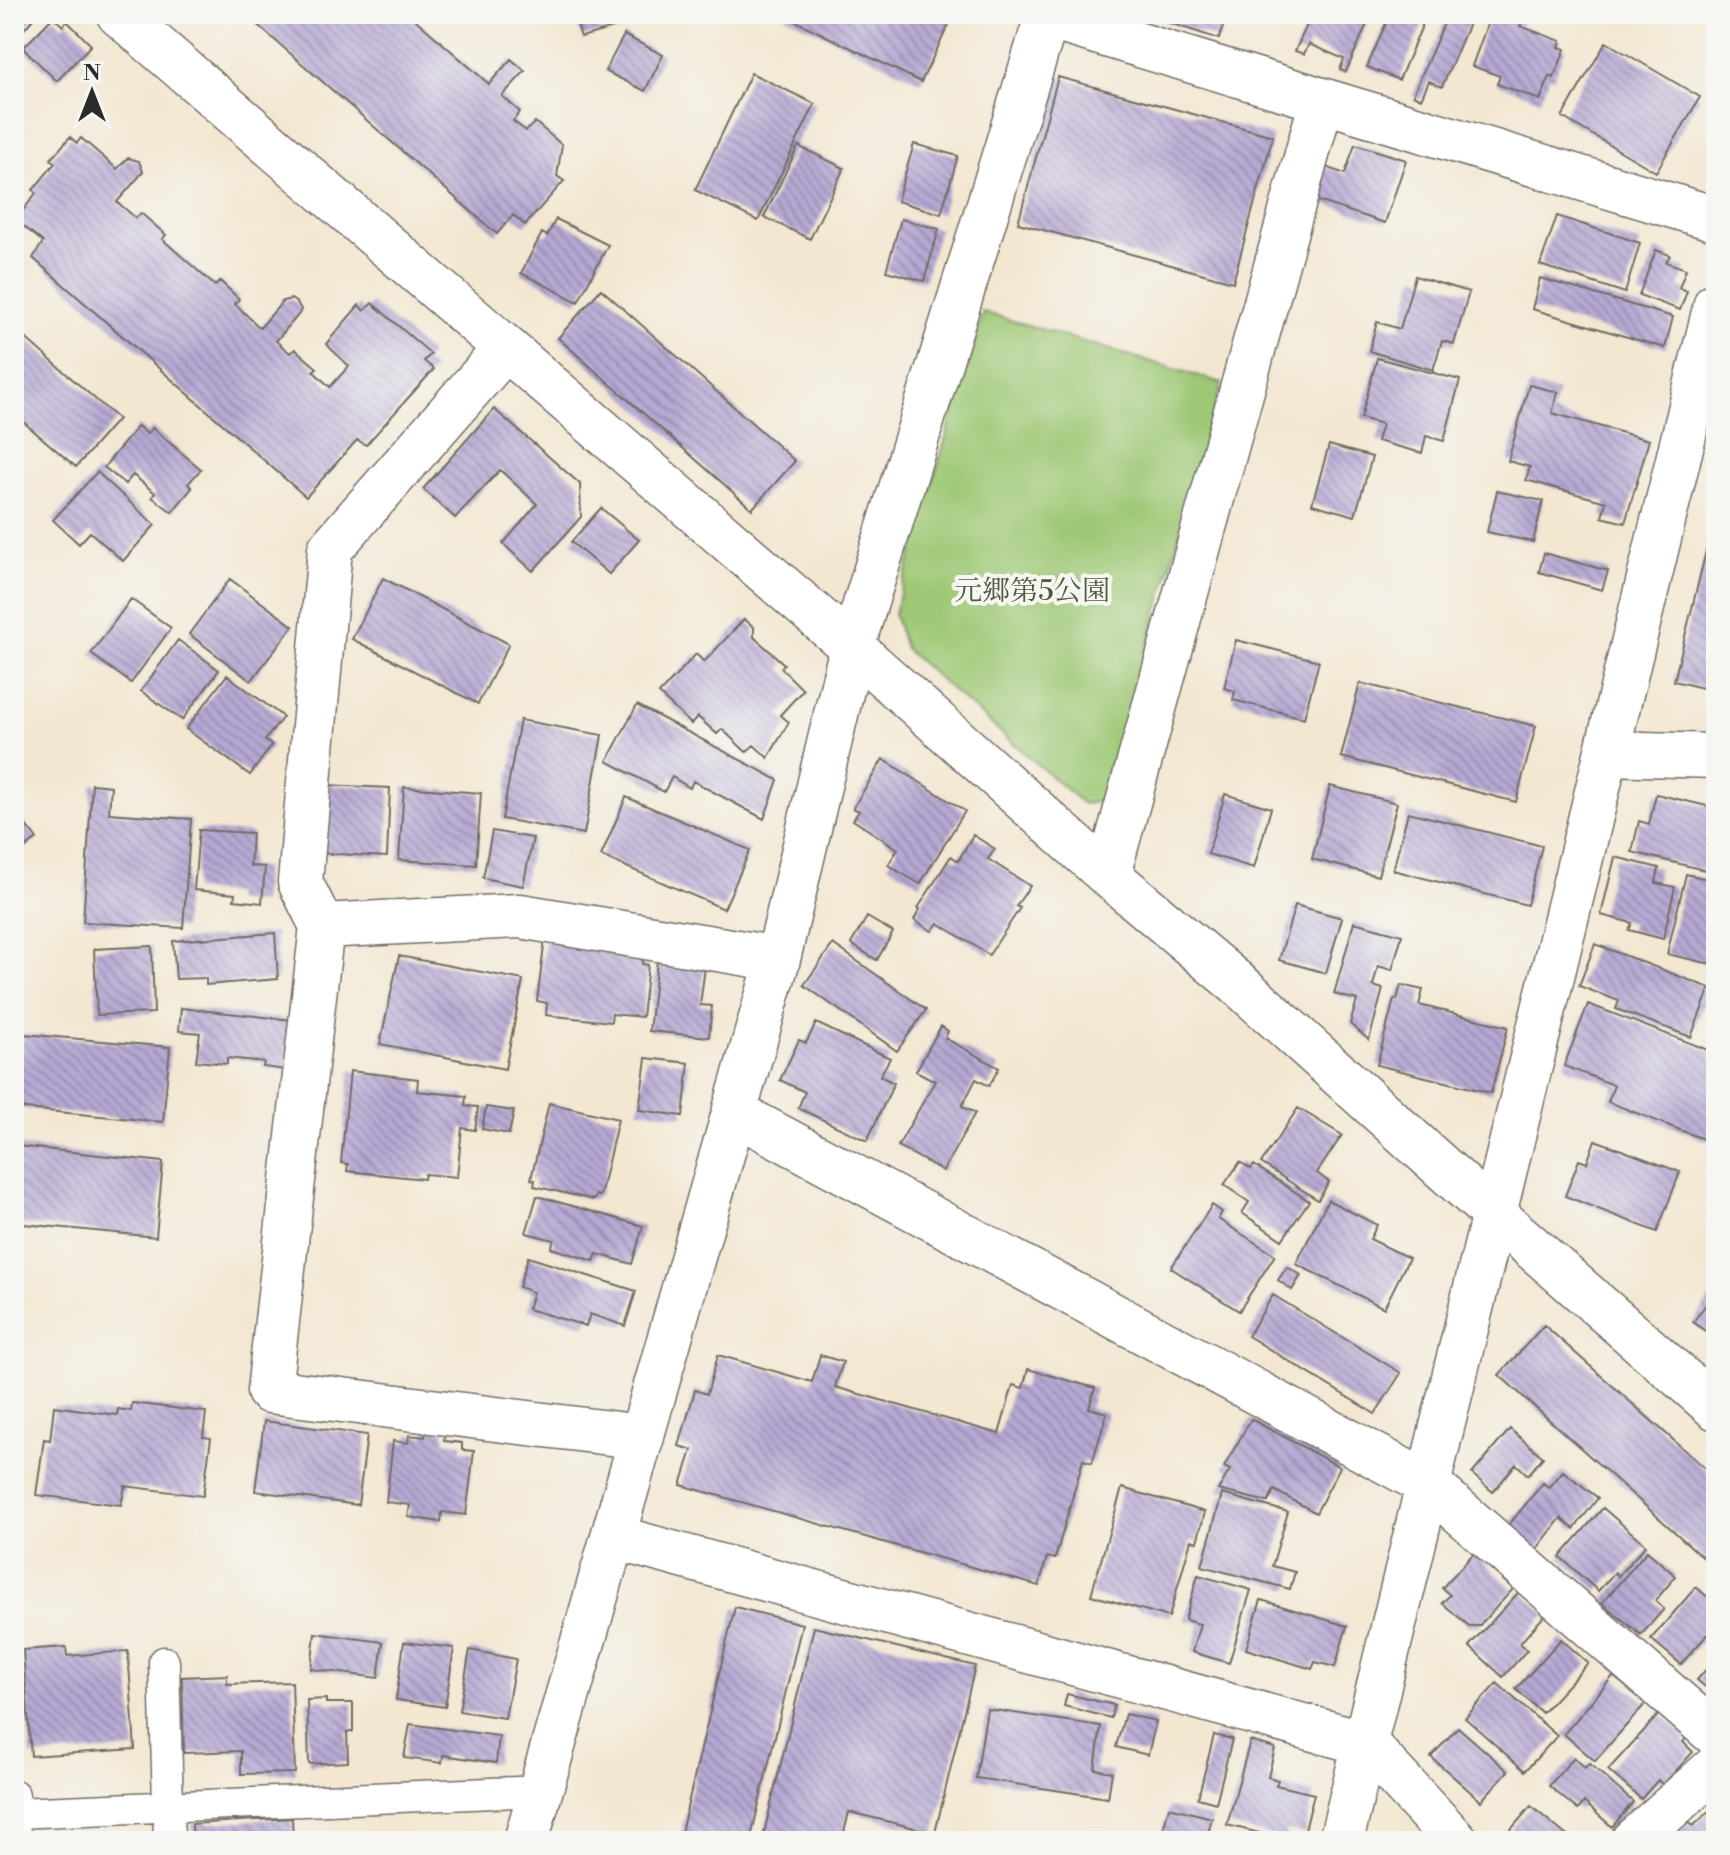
<svg xmlns="http://www.w3.org/2000/svg" width="1730" height="1855" font-family="'Libre Bodoni','Noto Serif JP',serif">
<style>
.green{fill:#9ec874;stroke:#647a50;stroke-width:2}
.building{fill:url(#building-back-hatch)}
.lines{fill:none;stroke-linecap:round;stroke-linejoin:round}
.lane-casing{stroke:#716d65;stroke-width:33}
.street-casing{stroke:#716d65;stroke-width:47}
.secondary-casing{stroke:#716d65;stroke-width:47}
.lane{stroke:#fff;stroke-width:30}
.street{stroke:#fff;stroke-width:44}
.secondary{stroke:#fff;stroke-width:44}
.labels{text-anchor:middle;dominant-baseline:central;stroke-width:8;stroke-linejoin:round;paint-order:stroke}
.park-label{font-size:28px;fill:#4e5a41;stroke:#f6f6f2}
</style>
<defs>
<pattern id="building-back-hatch" width="6" height="6" patternUnits="userSpaceOnUse" patternTransform="scale(2)"><rect width="6" height="6" fill="#b6a8d3"/><path d="M-1 5l2 2M0 0l6 6M5-1l2 2" fill="none" stroke="#9489ab"/></pattern>
</defs>
<rect width="100%" height="100%" fill="#f6f6f2"/>
<filter id="ink" filterUnits="userSpaceOnUse"><feTurbulence type="fractalNoise" baseFrequency=".0125" numOctaves="2"/><feDisplacementMap in="SourceGraphic" scale="16" xChannelSelector="R" yChannelSelector="G"/><feConvolveMatrix kernelMatrix="1 2 1 2 8 2 1 2 1" color-interpolation-filters="sRGB"/></filter>
<filter id="wash" filterUnits="userSpaceOnUse"><feTurbulence type="fractalNoise" baseFrequency=".006" numOctaves="4" result="noise"/><feDisplacementMap in="SourceGraphic" scale="32" xChannelSelector="R" yChannelSelector="G"/><feGaussianBlur stdDeviation="1.8" result="paint"/><feColorMatrix in="noise" values="0 0 0 0 0 0 0 0 0 0 0 0 0 0 0 0 0 1.4 0 .05"/><feComposite in="paint" operator="in"/></filter>
<g filter="url(#wash)">
<rect width="100%" height="100%" fill="#f3e7d2"/>
<path class="green" d="M 983,312 L 1222,383 L 1104,801 L 1083,804 L 905,649 L 894,614 Z"/>
<g id="blocks">
<path class="building" d="M 14,14 L 27,14 L 33,19 L 18,36 L 14,32 Z
M 245,14 L 409,14 L 489,84 L 511,59 L 525,71 L 502,96 L 520,112 L 513,121 L 526,131 L 535,122 L 562,145 L 557,176 L 564,181 L 525,225 L 513,215 L 497,234 Z
M 574,14 L 632,14 L 635,22 L 581,37 Z
M 781,14 L 954,14 L 921,82 Z
M 1142,14 L 1227,14 L 1219,39 Z
M 1312,14 L 1365,14 L 1370,17 L 1346,72 L 1340,70 L 1344,59 L 1309,44 L 1304,54 L 1295,51 Z
M 1390,14 L 1427,14 L 1399,80 L 1367,67 Z
M 1448,14 L 1473,14 L 1442,87 L 1429,81 L 1421,99 L 1413,95 Z
M 1491,14 L 1503,14 L 1523,21 L 1520,26 L 1561,41 L 1559,47 L 1565,49 L 1554,78 L 1550,76 L 1540,100 L 1497,84 L 1500,76 L 1472,66 Z
M 53,17 L 63,26 L 67,21 L 91,45 L 57,81 L 23,48 Z
M 624,35 L 663,55 L 645,91 L 605,71 Z
M 1606,42 L 1700,97 L 1656,172 L 1562,117 Z
M 751,73 L 815,104 L 758,221 L 695,190 Z
M 1058,77 L 1273,136 L 1233,282 L 1018,223 Z
M 70,137 L 77,143 L 81,138 L 117,169 L 128,158 L 139,161 L 143,172 L 117,202 L 136,218 L 141,213 L 166,235 L 162,239 L 215,286 L 220,281 L 239,299 L 235,304 L 260,328 L 283,301 L 291,299 L 297,303 L 301,309 L 299,314 L 276,341 L 290,353 L 295,349 L 317,368 L 313,371 L 330,387 L 349,366 L 326,344 L 359,305 L 364,311 L 372,303 L 431,354 L 424,361 L 434,369 L 366,445 L 357,440 L 306,497 L 33,258 L 43,242 L 16,220 L 36,193 L 33,190 L 55,163 L 51,159 Z
M 914,144 L 958,156 L 941,214 L 897,201 Z
M 1355,144 L 1406,160 L 1385,223 L 1312,199 L 1323,166 L 1345,174 Z
M 798,146 L 844,168 L 810,239 L 764,217 Z
M 1557,216 L 1640,243 L 1625,293 L 1540,265 Z
M 556,219 L 608,245 L 578,302 L 521,273 L 542,233 L 547,236 Z
M 901,219 L 939,229 L 924,281 L 886,271 Z
M 1656,250 L 1670,255 L 1666,262 L 1686,269 L 1679,288 L 1687,291 L 1680,310 L 1639,295 Z
M 1415,276 L 1469,292 L 1454,344 L 1442,341 L 1433,370 L 1369,351 L 1377,322 L 1400,329 Z
M 1540,278 L 1673,317 L 1665,348 L 1532,309 Z
M 601,289 L 795,461 L 752,509 L 558,338 Z
M 14,328 L 118,419 L 76,467 L 14,414 Z
M 1377,358 L 1460,380 L 1444,441 L 1426,436 L 1422,453 L 1377,441 L 1382,424 L 1361,418 Z
M 1529,385 L 1558,392 L 1552,413 L 1649,440 L 1625,523 L 1602,517 L 1606,502 L 1526,480 L 1530,467 L 1508,461 Z
M 494,409 L 580,484 L 581,517 L 533,571 L 503,544 L 537,504 L 500,470 L 455,518 L 423,489 Z
M 138,426 L 147,434 L 152,428 L 201,469 L 188,484 L 192,488 L 172,512 L 152,497 L 155,493 L 133,475 L 125,484 L 104,467 Z
M 1329,445 L 1372,457 L 1355,516 L 1312,504 Z
M 97,472 L 155,525 L 123,561 L 90,532 L 79,544 L 53,520 Z
M 1497,491 L 1543,501 L 1533,542 L 1487,532 Z
M 601,508 L 639,540 L 609,574 L 571,542 Z
M 1710,535 L 1716,537 L 1715,691 L 1674,681 Z
M 1544,553 L 1608,571 L 1602,590 L 1539,572 Z
M 383,578 L 509,644 L 478,704 L 352,639 Z
M 230,579 L 293,626 L 251,681 L 189,634 Z
M 131,599 L 171,628 L 131,683 L 91,654 Z
M 744,619 L 754,627 L 754,637 L 784,664 L 781,668 L 803,690 L 780,715 L 789,722 L 768,758 L 754,745 L 746,752 L 722,729 L 717,734 L 698,717 L 691,724 L 659,694 L 696,654 L 704,662 Z
M 178,640 L 219,670 L 182,720 L 141,691 Z
M 1236,640 L 1319,661 L 1304,718 L 1233,700 L 1235,691 L 1224,688 Z
M 227,675 L 283,717 L 265,740 L 272,745 L 250,775 L 186,729 Z
M 1360,683 L 1536,726 L 1516,802 L 1341,757 Z
M 637,705 L 778,780 L 764,819 L 693,781 L 690,788 L 672,777 L 664,792 L 607,761 Z
M 520,720 L 602,735 L 584,834 L 502,819 Z
M 883,759 L 965,811 L 920,884 L 888,865 L 898,849 L 853,820 L 859,811 L 853,808 Z
M 92,784 L 111,786 L 109,813 L 191,819 L 183,928 L 83,922 Z
M 325,785 L 390,788 L 387,857 L 322,853 Z
M 1330,786 L 1397,803 L 1378,876 L 1312,859 Z
M 404,787 L 481,793 L 476,865 L 399,860 Z
M 1225,794 L 1271,808 L 1254,868 L 1208,854 Z
M 1656,794 L 1716,808 L 1716,873 L 1632,852 L 1639,821 L 1649,824 Z
M 626,797 L 750,850 L 724,909 L 601,856 Z
M 14,811 L 37,839 L 14,857 Z
M 1408,812 L 1542,846 L 1527,905 L 1393,870 Z
M 199,830 L 252,833 L 250,866 L 265,867 L 262,903 L 234,900 L 235,894 L 194,890 Z
M 492,831 L 533,838 L 523,886 L 483,878 Z
M 973,835 L 995,849 L 988,859 L 1030,886 L 1016,906 L 1020,908 L 989,955 L 938,923 L 932,931 L 914,920 L 920,909 L 918,908 L 951,856 L 958,861 Z
M 1615,857 L 1659,868 L 1656,883 L 1675,887 L 1663,939 L 1629,930 L 1632,923 L 1601,915 Z
M 1686,874 L 1716,881 L 1716,944 L 1711,964 L 1667,954 Z
M 1295,905 L 1342,918 L 1326,973 L 1279,960 Z
M 867,917 L 893,932 L 877,960 L 851,944 Z
M 1354,922 L 1402,935 L 1392,970 L 1378,966 L 1373,986 L 1383,989 L 1369,1040 L 1350,1024 L 1357,1000 L 1334,994 Z
M 275,933 L 278,979 L 206,985 L 206,978 L 176,979 L 173,941 Z
M 545,939 L 644,951 L 642,964 L 648,965 L 642,1017 L 612,1014 L 611,1022 L 546,1015 L 547,1003 L 537,1001 Z
M 833,944 L 926,1010 L 897,1051 L 804,985 Z
M 1595,944 L 1710,988 L 1691,1037 L 1616,1009 L 1619,1001 L 1579,986 Z
M 152,946 L 154,1013 L 97,1015 L 94,949 Z
M 399,956 L 523,980 L 505,1069 L 380,1044 Z
M 657,961 L 705,967 L 700,1005 L 712,1006 L 709,1037 L 649,1031 Z
M 1401,985 L 1423,990 L 1419,1005 L 1508,1027 L 1491,1093 L 1377,1065 L 1394,999 L 1397,999 Z
M 1588,1004 L 1716,1053 L 1716,1144 L 1608,1102 L 1614,1085 L 1564,1066 Z
M 181,1008 L 292,1020 L 286,1070 L 263,1067 L 264,1062 L 227,1058 L 227,1064 L 196,1061 L 200,1033 L 179,1031 Z
M 816,1023 L 890,1058 L 880,1076 L 894,1083 L 867,1141 L 798,1108 L 805,1092 L 780,1080 L 799,1040 L 806,1043 Z
M 941,1026 L 948,1031 L 945,1038 L 999,1068 L 989,1086 L 976,1079 L 962,1106 L 975,1113 L 943,1171 L 898,1146 L 935,1081 L 916,1071 Z
M 23,1034 L 170,1047 L 163,1122 L 16,1108 Z
M 646,1058 L 689,1063 L 683,1116 L 639,1110 Z
M 350,1071 L 418,1079 L 417,1091 L 466,1096 L 465,1106 L 478,1107 L 475,1130 L 462,1128 L 457,1177 L 425,1174 L 424,1179 L 347,1171 L 348,1164 L 341,1163 Z
M 549,1103 L 618,1119 L 600,1196 L 596,1195 L 594,1200 L 534,1186 L 535,1180 L 531,1179 Z
M 486,1107 L 514,1111 L 509,1134 L 482,1129 Z
M 1298,1108 L 1342,1135 L 1317,1173 L 1329,1182 L 1318,1200 L 1261,1163 Z
M 1595,1140 L 1680,1172 L 1657,1232 L 1565,1196 L 1579,1160 L 1587,1163 Z
M 16,1146 L 163,1162 L 156,1237 L 14,1223 Z
M 1240,1162 L 1251,1169 L 1254,1165 L 1309,1201 L 1282,1240 L 1242,1213 L 1249,1202 L 1224,1185 Z
M 537,1196 L 643,1226 L 632,1264 L 597,1254 L 594,1261 L 551,1248 L 554,1240 L 526,1233 Z
M 1328,1200 L 1377,1225 L 1370,1239 L 1409,1258 L 1384,1308 L 1296,1264 Z
M 1212,1205 L 1222,1212 L 1218,1219 L 1275,1255 L 1239,1311 L 1171,1268 Z
M 528,1257 L 636,1291 L 625,1326 L 590,1314 L 586,1326 L 528,1309 L 533,1292 L 519,1287 Z
M 1287,1267 L 1301,1275 L 1292,1290 L 1278,1280 Z
M 1716,1291 L 1716,1339 L 1693,1322 Z
M 1273,1295 L 1401,1373 L 1375,1414 L 1248,1336 Z
M 1544,1325 L 1716,1478 L 1716,1569 L 1499,1375 Z
M 718,1355 L 812,1382 L 820,1355 L 843,1362 L 835,1387 L 999,1434 L 1013,1385 L 1023,1388 L 1028,1369 L 1095,1388 L 1089,1408 L 1107,1413 L 1092,1463 L 1083,1460 L 1055,1559 L 1047,1557 L 1039,1586 L 681,1485 L 692,1450 L 679,1446 L 695,1390 L 707,1394 Z
M 132,1403 L 206,1412 L 203,1437 L 211,1438 L 203,1496 L 125,1486 L 121,1505 L 36,1495 L 44,1439 L 50,1440 L 54,1406 L 117,1415 L 118,1409 L 131,1411 Z
M 1251,1419 L 1340,1467 L 1316,1513 L 1274,1490 L 1268,1502 L 1218,1490 L 1230,1470 L 1224,1467 Z
M 264,1421 L 367,1435 L 358,1505 L 255,1491 Z
M 426,1429 L 445,1431 L 444,1441 L 462,1443 L 462,1450 L 474,1451 L 466,1515 L 442,1512 L 441,1522 L 408,1517 L 410,1505 L 386,1502 L 393,1441 L 408,1443 L 409,1435 L 425,1437 Z
M 1510,1429 L 1543,1457 L 1528,1475 L 1516,1464 L 1493,1492 L 1472,1474 Z
M 1563,1471 L 1598,1498 L 1574,1529 L 1561,1518 L 1536,1550 L 1507,1527 L 1543,1483 L 1549,1488 Z
M 1122,1488 L 1205,1512 L 1197,1542 L 1191,1540 L 1169,1617 L 1091,1595 Z
M 1222,1494 L 1288,1512 L 1272,1566 L 1295,1572 L 1290,1589 L 1202,1566 Z
M 1603,1508 L 1646,1545 L 1618,1576 L 1615,1572 L 1598,1591 L 1560,1557 Z
M 1647,1551 L 1676,1576 L 1655,1601 L 1664,1609 L 1641,1635 L 1602,1603 Z
M 1474,1553 L 1513,1589 L 1479,1626 L 1469,1626 L 1442,1603 L 1450,1595 L 1442,1588 Z
M 1198,1575 L 1251,1590 L 1229,1663 L 1192,1652 L 1200,1624 L 1185,1620 Z
M 1696,1587 L 1716,1604 L 1716,1643 L 1707,1635 L 1681,1664 L 1651,1639 Z
M 1520,1591 L 1546,1614 L 1520,1643 L 1527,1650 L 1503,1677 L 1469,1646 Z
M 1261,1600 L 1347,1626 L 1335,1667 L 1315,1662 L 1312,1669 L 1246,1649 Z
M 735,1607 L 802,1624 L 750,1841 L 679,1841 Z
M 814,1627 L 975,1666 L 935,1833 L 849,1812 L 842,1841 L 762,1841 Z
M 315,1633 L 383,1642 L 378,1678 L 311,1669 Z
M 1561,1639 L 1588,1663 L 1542,1713 L 1516,1689 Z
M 404,1642 L 454,1648 L 445,1707 L 396,1700 Z
M 66,1647 L 67,1656 L 128,1651 L 135,1749 L 31,1756 L 23,1650 Z
M 470,1650 L 516,1659 L 505,1718 L 459,1711 Z
M 1716,1658 L 1716,1696 L 1697,1680 Z
M 227,1675 L 227,1684 L 292,1682 L 295,1773 L 241,1774 L 241,1751 L 184,1753 L 182,1677 Z
M 1613,1676 L 1646,1703 L 1595,1761 L 1564,1734 Z
M 1497,1683 L 1557,1736 L 1525,1771 L 1465,1718 Z
M 1067,1694 L 1114,1705 L 1111,1718 L 1064,1706 Z
M 326,1699 L 326,1703 L 353,1703 L 353,1732 L 347,1732 L 348,1762 L 309,1764 L 307,1700 Z
M 987,1709 L 1101,1726 L 1095,1769 L 1112,1772 L 1108,1798 L 976,1778 Z
M 1660,1713 L 1687,1737 L 1683,1742 L 1693,1752 L 1663,1785 L 1658,1780 L 1641,1799 L 1608,1770 Z
M 1125,1714 L 1156,1721 L 1148,1755 L 1116,1747 Z
M 410,1724 L 499,1736 L 496,1763 L 443,1755 L 442,1763 L 404,1758 Z
M 1458,1727 L 1508,1771 L 1481,1801 L 1431,1757 Z
M 1214,1735 L 1232,1739 L 1216,1803 L 1198,1798 Z
M 1250,1741 L 1275,1748 L 1268,1777 L 1278,1780 L 1276,1785 L 1314,1794 L 1304,1834 L 1286,1830 L 1284,1839 L 1227,1825 Z
M 1574,1757 L 1585,1768 L 1589,1763 L 1633,1802 L 1612,1827 L 1584,1802 L 1578,1810 L 1549,1786 Z
M 1531,1806 L 1573,1841 L 1501,1841 Z
M 1169,1807 L 1212,1818 L 1206,1841 L 1160,1841 Z
M 1711,1810 L 1716,1815 L 1716,1841 L 1665,1841 L 1688,1821 L 1693,1826 Z
M 292,1818 L 293,1841 L 193,1841 L 192,1824 Z"/>
</g>
</g>
<g filter="url(#ink)">
<use href="#blocks" fill-opacity="0" stroke="#716d65" stroke-width="2"/>
<g class="lines">
<g class="lane-casing">
<path id="lane" d="M 164,1662 L 169,1841
M 14,1795 L 15,1841
M 15,1813 L 540,1791"/>
</g>
<g class="street-casing">
<path id="street" d="M 1607,753 L 1716,756
M 1108,875 L 1322,100
M 322,926 L 300,882 L 330,549 L 505,349
M 735,1113 L 1428,1484 L 1716,1735
M 642,1437 L 269,1391 L 322,926 L 520,916 L 778,959
M 613,1537 L 1365,1743 L 1456,1841
M 526,1841 L 778,959 L 852,647 L 1047,17 L 1716,219
M 1341,1841 L 1716,304
M 1633,1841 L 1716,1767"/>
</g>
<g class="secondary-casing">
<path id="secondary" d="M 119,14 L 852,647 L 1108,875 L 1244,989 L 1494,1214 L 1716,1408"/>
</g>
<use href="#lane" class="lane"/>
<use href="#street" class="street"/>
<use href="#secondary" class="secondary"/>
</g>
</g>
<g class="labels">
<g class="park-label">
<text x="1032" y="591">元郷第5公園</text>
</g>
</g>
<rect width="1730" height="1855" fill="none" stroke="#f6f6f2" stroke-width="48"/>
<g transform="translate(92 92)" stroke="#f6f6f2" stroke-width="6" paint-order="stroke">
<path d="M0-6L14 30L0 20L-14 30Z" fill="#2b2b2b"/>
<text y="-12" font-size="22" font-weight="bold" text-anchor="middle" fill="#2b2b2b">N</text>
</g>
</svg>
